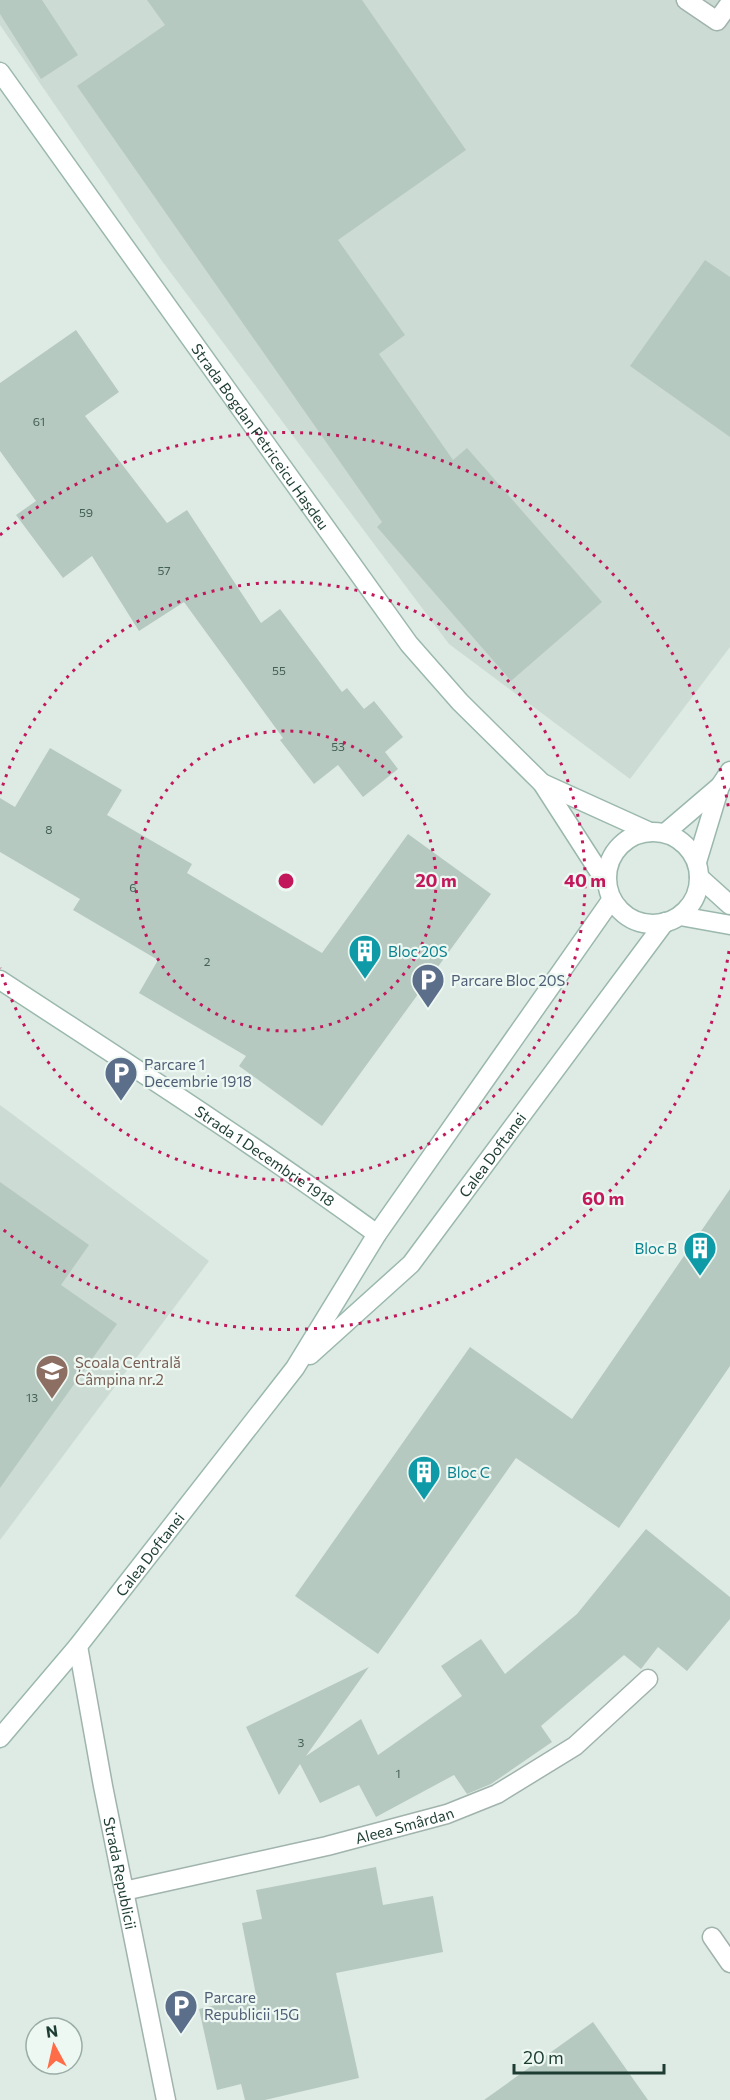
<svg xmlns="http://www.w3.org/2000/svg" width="730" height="2100" font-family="Commissioner,sans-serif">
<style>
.built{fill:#ccdbd4}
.building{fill:#b6c9c0}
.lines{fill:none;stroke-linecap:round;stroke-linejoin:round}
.lane-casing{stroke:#a0b3ac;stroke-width:21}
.street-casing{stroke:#a0b3ac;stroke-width:21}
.secondary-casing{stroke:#9bb8ad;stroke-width:21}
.lane{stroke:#fff;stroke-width:18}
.street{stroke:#fff;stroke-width:18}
.secondary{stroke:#fff;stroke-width:18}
.ring{fill:none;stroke:#c2185b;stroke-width:3;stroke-dasharray:3 6}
.labels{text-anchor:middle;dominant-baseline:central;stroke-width:4.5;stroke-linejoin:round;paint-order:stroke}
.number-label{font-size:12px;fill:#436056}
.street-label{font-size:15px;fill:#1d3d33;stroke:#eef8f3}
.culture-label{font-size:15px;fill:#0d838f;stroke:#eef8f3;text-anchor:start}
.service-label{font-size:15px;fill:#4e5e75;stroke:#eef8f3;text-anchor:start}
.education-label{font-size:15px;fill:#785e54;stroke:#eef8f3;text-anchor:start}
.centre{fill:#c2185b;stroke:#eef8f3;stroke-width:3}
.ring-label{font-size:18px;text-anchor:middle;font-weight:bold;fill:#c2185b;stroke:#eef8f3;stroke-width:4.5;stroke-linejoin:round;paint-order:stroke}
</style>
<rect width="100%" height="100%" fill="#deebe5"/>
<path class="built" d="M 0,0 L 730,0 L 730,647 L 630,779 L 449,644 L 162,261 L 0,25 Z
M 0,1105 L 209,1261 L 0,1540 Z"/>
<path class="building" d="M 0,0 L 42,0 L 78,55 L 41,79 L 0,14 Z
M 147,0 L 362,0 L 466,150 L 338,240 L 405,335 L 379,354 L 453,460 L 467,448 L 602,602 L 511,681 L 377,527 L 382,522 L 77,86 L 165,25 Z
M 705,260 L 730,277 L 730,437 L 630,366 Z
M 76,330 L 119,392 L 85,416 L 167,523 L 187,510 L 261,623 L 280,609 L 342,692 L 347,688 L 364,709 L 374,701 L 403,737 L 385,752 L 398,769 L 363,797 L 338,765 L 314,784 L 280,740 L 283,738 L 184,602 L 139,631 L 92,556 L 63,578 L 16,515 L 36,501 L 0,451 L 0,383 Z
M 50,748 L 122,790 L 107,815 L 192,864 L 187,873 L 322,953 L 408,834 L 491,894 L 322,1126 L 239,1066 L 246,1056 L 139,993 L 158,960 L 73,910 L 80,899 L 0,852 L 0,798 L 15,807 Z
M 0,1182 L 89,1245 L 61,1285 L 117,1324 L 0,1488 Z
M 730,1189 L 730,1366 L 619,1528 L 516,1458 L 378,1654 L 295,1596 L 470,1347 L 572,1419 Z
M 646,1529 L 730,1597 L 730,1619 L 687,1671 L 658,1647 L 641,1669 L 624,1655 L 541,1726 L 552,1742 L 491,1784 L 467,1794 L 454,1775 L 376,1817 L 359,1785 L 320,1803 L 300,1764 L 279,1795 L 246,1727 L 369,1667 L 306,1756 L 361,1719 L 378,1755 L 462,1696 L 441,1666 L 481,1639 L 505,1674 L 577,1614 Z
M 376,1867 L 383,1905 L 433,1896 L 443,1952 L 336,1973 L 359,2078 L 265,2100 L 245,2100 L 241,2084 L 217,2090 L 199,2009 L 256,1995 L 242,1923 L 262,1919 L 256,1890 Z
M 593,2022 L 648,2100 L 484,2100 Z"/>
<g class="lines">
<g class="lane-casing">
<path id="lane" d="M 686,0 L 717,21 L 730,3"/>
</g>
<g class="street-casing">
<g id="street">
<path id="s1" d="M 78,1646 L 103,1786 L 166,2100"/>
<path id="s2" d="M 124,1891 L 327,1846 L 447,1814 L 497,1794 L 575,1746 L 648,1679"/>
<path d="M 712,1937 L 730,1963"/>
</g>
</g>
<g class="secondary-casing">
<g id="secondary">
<path id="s3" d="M 0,72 L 409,644 L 460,702 L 542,783 L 607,884"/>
<path d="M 542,783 L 650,832"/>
<circle cx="653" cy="878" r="46"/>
<path d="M 665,833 L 720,786 L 730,771"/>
<path d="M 697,862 L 720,786"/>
<path d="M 699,877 L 730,905"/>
<path d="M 680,916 L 730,925"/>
<path id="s4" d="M 0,980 C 127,1063 255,1145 377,1234"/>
<path id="s5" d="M 310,1355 L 411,1264 L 665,922"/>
<path id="s6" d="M 0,1738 L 78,1646 L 295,1368 L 377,1234 L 612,899"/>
</g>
</g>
<use href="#lane" class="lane"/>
<use href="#street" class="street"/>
<use href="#secondary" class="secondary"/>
</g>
<g class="ring">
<circle cx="286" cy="881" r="150"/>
<path d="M0 794A299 299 0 1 1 0 968"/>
<path d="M729 951A449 449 0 0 1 0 1227M0 535A449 449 0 0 1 729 811"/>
</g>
<defs>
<g id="building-pin" transform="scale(1.725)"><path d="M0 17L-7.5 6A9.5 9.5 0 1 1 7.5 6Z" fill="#0f9aa8" stroke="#eef8f3"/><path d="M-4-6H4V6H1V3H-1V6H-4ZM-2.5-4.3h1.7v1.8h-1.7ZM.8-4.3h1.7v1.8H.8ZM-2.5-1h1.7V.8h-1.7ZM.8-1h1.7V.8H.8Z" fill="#fff"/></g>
<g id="parking-pin" transform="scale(1.725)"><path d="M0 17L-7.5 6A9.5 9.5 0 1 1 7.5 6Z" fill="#5c6f8a" stroke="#eef8f3"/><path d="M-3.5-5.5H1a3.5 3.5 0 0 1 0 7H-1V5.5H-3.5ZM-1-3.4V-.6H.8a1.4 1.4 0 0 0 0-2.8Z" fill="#fff"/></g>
<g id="school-pin" transform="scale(1.725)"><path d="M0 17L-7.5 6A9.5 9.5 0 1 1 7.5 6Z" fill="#8d6e63" stroke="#eef8f3"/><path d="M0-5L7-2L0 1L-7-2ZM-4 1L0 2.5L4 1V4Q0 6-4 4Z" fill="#fff"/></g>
</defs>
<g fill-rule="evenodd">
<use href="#building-pin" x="365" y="951"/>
<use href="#parking-pin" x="428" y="980"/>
<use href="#parking-pin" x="121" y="1073"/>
<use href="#building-pin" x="700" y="1248"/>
<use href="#school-pin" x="52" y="1371"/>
<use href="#building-pin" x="424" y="1472"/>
<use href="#parking-pin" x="181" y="2006"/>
</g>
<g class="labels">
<g class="number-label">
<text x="39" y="421">61</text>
<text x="86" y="512">59</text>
<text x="164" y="570">57</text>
<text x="279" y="670">55</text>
<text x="338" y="746">53</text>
<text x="49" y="829">8</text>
<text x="133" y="887">6</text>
<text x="207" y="961">2</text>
<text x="32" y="1397">13</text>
<text x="301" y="1742">3</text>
<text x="398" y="1773">1</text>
</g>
<g class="street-label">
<text stroke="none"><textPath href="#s3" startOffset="448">Strada Bogdan Petriceicu Hașdeu</textPath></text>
<text stroke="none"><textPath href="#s4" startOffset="318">Strada 1 Decembrie 1918</textPath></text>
<text stroke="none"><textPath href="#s5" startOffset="272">Calea Doftanei</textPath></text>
<text stroke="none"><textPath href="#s6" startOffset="237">Calea Doftanei</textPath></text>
<text stroke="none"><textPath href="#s2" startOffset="288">Aleea Smârdan</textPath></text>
<text stroke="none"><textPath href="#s1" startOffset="231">Strada Republicii</textPath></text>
</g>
<g class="culture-label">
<text x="388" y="951">Bloc 20S</text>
<text x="677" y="1248" text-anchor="end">Bloc B</text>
<text x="447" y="1472">Bloc C</text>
</g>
<g class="service-label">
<text x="451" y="980">Parcare Bloc 20S</text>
<text x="144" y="1064">Parcare 1<tspan x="144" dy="17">Decembrie 1918</tspan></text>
<text x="204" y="1997">Parcare<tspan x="204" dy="17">Republicii 15G</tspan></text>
</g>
<g class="education-label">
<text x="75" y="1362">Școala Centrală<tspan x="75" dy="17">Câmpina nr.2</tspan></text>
</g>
</g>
<circle cx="286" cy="881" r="9" class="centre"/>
<g class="ring-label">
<text x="436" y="887">20 m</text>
<text x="585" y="887">40 m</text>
<text x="603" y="1205">60 m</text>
</g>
<g transform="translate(54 2046) rotate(352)"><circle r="28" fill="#eef8f3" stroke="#9aada6" stroke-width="1.5"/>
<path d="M0-4.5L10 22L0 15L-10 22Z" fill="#ff6d48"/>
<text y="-9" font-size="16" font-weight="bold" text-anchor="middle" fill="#1d3d33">N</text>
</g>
<path d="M514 2064v9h150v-9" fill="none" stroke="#1d3d33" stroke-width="3"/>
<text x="523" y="2064" font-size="18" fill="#1d3d33" stroke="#eef8f3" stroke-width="4.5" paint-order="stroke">20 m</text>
</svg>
